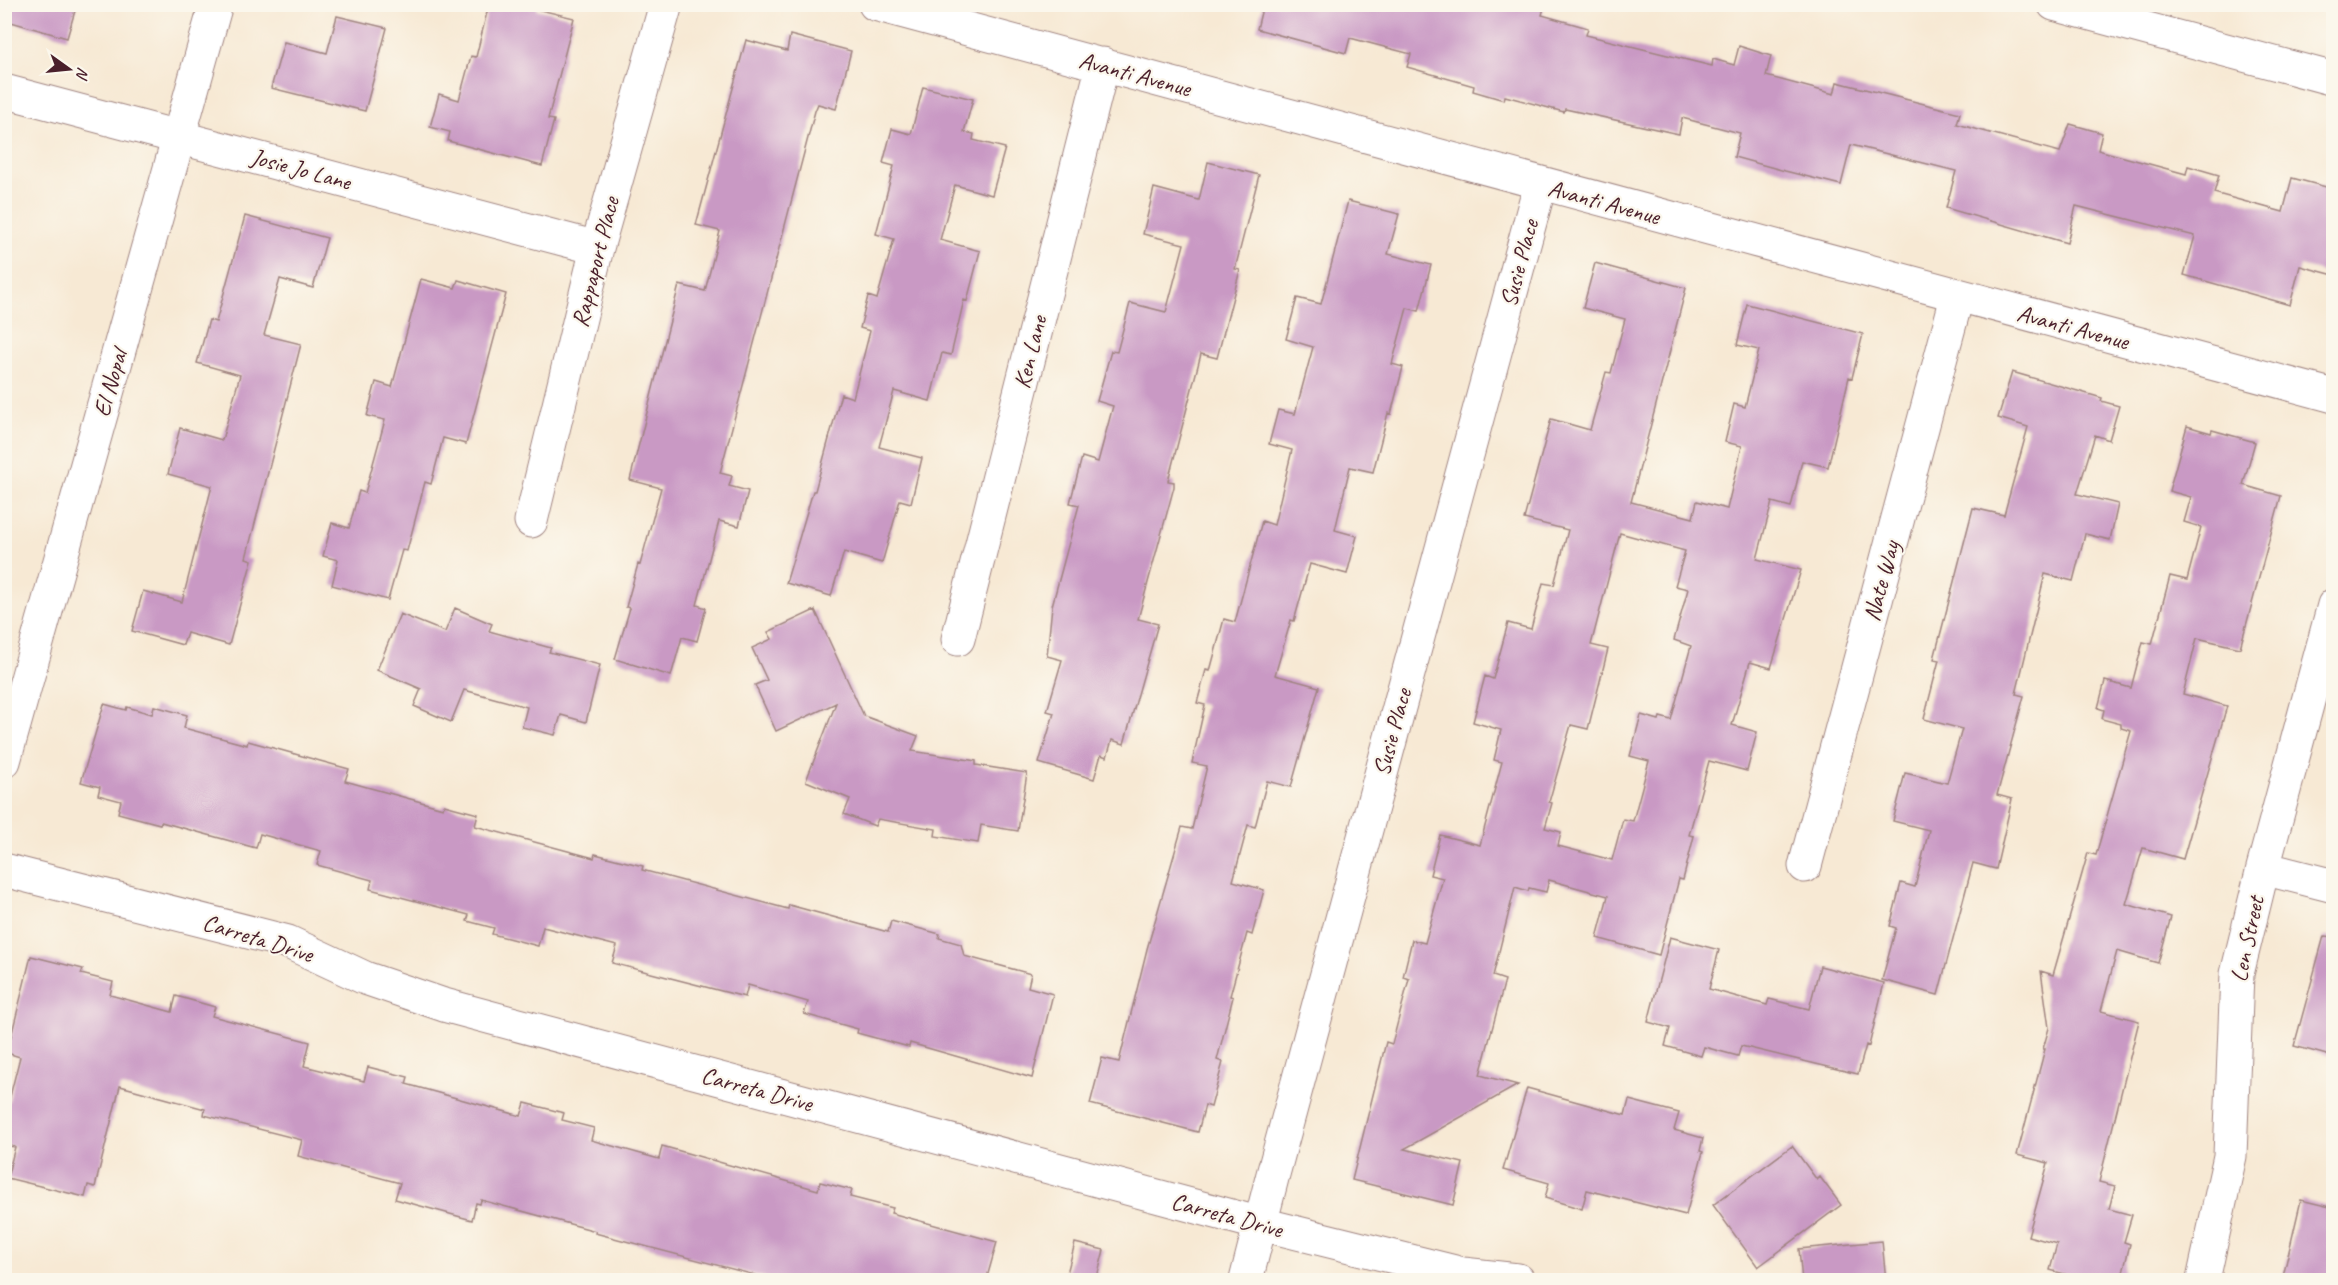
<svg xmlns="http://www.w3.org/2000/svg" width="2338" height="1285" font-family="Caveat,sans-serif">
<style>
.building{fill:#c999c4;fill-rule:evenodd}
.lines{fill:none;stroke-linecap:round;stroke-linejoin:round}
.minor-casing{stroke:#a08480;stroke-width:35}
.major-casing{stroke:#a08480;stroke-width:35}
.minor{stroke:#fff;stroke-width:33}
.major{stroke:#fff;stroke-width:33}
.labels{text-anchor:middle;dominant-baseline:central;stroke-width:4.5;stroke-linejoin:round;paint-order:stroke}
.street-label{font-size:24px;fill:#4a1f2b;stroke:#fbf7ec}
</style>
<rect width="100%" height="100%" fill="#fbf7ec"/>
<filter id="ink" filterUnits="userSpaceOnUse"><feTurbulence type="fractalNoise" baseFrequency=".0167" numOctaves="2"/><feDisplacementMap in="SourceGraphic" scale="12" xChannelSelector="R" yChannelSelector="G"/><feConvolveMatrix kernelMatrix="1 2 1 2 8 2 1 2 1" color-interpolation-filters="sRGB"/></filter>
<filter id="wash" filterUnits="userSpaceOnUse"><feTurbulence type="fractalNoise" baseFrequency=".008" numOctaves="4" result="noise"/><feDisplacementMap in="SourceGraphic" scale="24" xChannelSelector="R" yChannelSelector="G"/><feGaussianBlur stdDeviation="1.35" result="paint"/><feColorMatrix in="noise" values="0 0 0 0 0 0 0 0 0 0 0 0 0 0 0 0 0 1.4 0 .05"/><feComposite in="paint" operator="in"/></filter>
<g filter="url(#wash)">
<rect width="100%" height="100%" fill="#f7e9d4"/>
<g id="blocks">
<path class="building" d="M 4,4 L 77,4 L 67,38 L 4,20 Z
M 489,4 L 537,4 L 536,9 L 574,18 L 548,119 L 554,120 L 542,166 L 448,141 L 450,132 L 430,127 L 439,94 L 459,100 L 471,56 L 476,57 Z
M 1263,4 L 1545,4 L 1542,15 L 1588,28 L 1586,35 L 1712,66 L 1713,59 L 1734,65 L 1739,46 L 1771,56 L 1766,76 L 1834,94 L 1837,82 L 1960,113 L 1957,124 L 2060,152 L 2070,124 L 2102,133 L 2098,150 L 2186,174 L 2188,166 L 2219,175 L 2214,193 L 2283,212 L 2292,178 L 2334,189 L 2334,275 L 2300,266 L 2290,305 L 2184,275 L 2195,236 L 2076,206 L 2067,243 L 1946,208 L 1956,171 L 1851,145 L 1841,185 L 1785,171 L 1734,157 L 1740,133 L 1682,118 L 1679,134 L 1565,109 L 1564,112 L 1505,96 L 1504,100 L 1473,91 L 1474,86 L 1407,67 L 1411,54 L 1350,38 L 1346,53 L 1257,29 Z
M 337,16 L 387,28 L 365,111 L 271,88 L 284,42 L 327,53 Z
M 790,35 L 851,51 L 836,109 L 818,104 L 815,111 L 720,473 L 732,476 L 729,486 L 748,491 L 739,526 L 719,521 L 697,605 L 706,608 L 697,641 L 682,637 L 671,676 L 615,659 L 630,608 L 626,607 L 638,564 L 640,565 L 661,488 L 630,480 L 679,285 L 705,291 L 720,231 L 696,225 L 746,40 L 787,51 Z
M 923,87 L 973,99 L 964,132 L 974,134 L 973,140 L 1005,148 L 992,195 L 955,185 L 940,240 L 980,251 L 967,301 L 964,300 L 951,355 L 942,353 L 930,401 L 894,391 L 879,447 L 922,458 L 911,503 L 900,500 L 882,563 L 844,552 L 831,596 L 786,583 L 813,491 L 815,491 L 841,394 L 853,398 L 870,331 L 860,328 L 868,296 L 877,299 L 894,239 L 876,234 L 894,166 L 883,163 L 892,129 L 911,134 Z
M 1208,162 L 1259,175 L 1235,269 L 1240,270 L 1217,358 L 1201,354 L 1168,481 L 1174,482 L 1174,487 L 1138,619 L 1158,624 L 1148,659 L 1124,744 L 1112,740 L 1107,757 L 1101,755 L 1094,779 L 1039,763 L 1054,713 L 1047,711 L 1062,660 L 1047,656 L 1052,606 L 1079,505 L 1070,503 L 1082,457 L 1098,462 L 1113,406 L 1097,401 L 1111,351 L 1117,352 L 1130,303 L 1166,312 L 1184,244 L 1143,234 L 1154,188 L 1199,200 Z
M 1348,201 L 1399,214 L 1388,254 L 1431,265 L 1419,311 L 1407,308 L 1392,364 L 1403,367 L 1391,414 L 1388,413 L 1373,472 L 1350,467 L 1335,530 L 1357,536 L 1347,574 L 1310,564 L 1294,621 L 1291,620 L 1275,675 L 1319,687 L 1291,787 L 1267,781 L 1255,827 L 1248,825 L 1233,881 L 1264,890 L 1252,935 L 1247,933 L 1230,996 L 1233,997 L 1217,1060 L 1223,1062 L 1211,1107 L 1205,1105 L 1198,1132 L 1090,1104 L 1102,1058 L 1119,1062 L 1147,949 L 1182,827 L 1192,829 L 1207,766 L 1192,763 L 1205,705 L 1197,703 L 1206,670 L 1210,671 L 1224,619 L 1235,622 L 1262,521 L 1274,525 L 1292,450 L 1269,444 L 1278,410 L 1295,414 L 1313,347 L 1286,339 L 1297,298 L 1321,304 Z
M 245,216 L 327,238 L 313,288 L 280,279 L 264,335 L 301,344 L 246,558 L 252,560 L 229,645 L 187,633 L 183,645 L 132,631 L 143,591 L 182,602 L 212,486 L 168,474 L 180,428 L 222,440 L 240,375 L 197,363 L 209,320 L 216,322 Z
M 1595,263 L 1686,288 L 1631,502 L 1693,518 L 1697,501 L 1727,509 L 1742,446 L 1725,442 L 1734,404 L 1745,407 L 1759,350 L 1737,345 L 1747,304 L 1863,334 L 1852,378 L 1849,377 L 1828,467 L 1802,461 L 1791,507 L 1772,502 L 1757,559 L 1801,570 L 1771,668 L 1750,662 L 1732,725 L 1757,732 L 1747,771 L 1709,761 L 1689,835 L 1694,836 L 1683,880 L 1679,879 L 1659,955 L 1597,938 L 1608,896 L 1549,880 L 1546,892 L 1529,888 L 1528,891 L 1515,887 L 1493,976 L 1505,980 L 1480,1075 L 1518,1085 L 1404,1149 L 1463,1163 L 1453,1205 L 1352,1180 L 1386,1042 L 1392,1044 L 1409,979 L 1403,977 L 1412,940 L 1425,943 L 1443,878 L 1430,875 L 1440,835 L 1480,845 L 1502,762 L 1494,760 L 1501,730 L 1473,722 L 1485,676 L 1493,679 L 1508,623 L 1531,629 L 1543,583 L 1554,585 L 1568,530 L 1524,519 L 1551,419 L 1590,430 L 1606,372 L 1611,373 L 1625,319 L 1583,308 ZM 1620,533 L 1685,551 L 1675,586 L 1688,589 L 1674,640 L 1691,646 L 1671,720 L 1660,717 L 1659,720 L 1641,715 L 1630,756 L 1649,761 L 1633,821 L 1623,819 L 1612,860 L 1558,846 L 1561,832 L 1545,828 L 1552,803 L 1549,802 L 1571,725 L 1588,729 L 1608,649 L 1591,645 Z
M 421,279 L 455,288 L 458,280 L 506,294 L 466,444 L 443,438 L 431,484 L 425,482 L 407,551 L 402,550 L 388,600 L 332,585 L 338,560 L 323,556 L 332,523 L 349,528 L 359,491 L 365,493 L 385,420 L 367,416 L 376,382 L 392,387 Z
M 2012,372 L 2102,398 L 2101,401 L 2119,406 L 2109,440 L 2095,435 L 2077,494 L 2118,504 L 2110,540 L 2085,534 L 2073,581 L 2045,574 L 2016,694 L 2024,696 L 1997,795 L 2012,799 L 1996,869 L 1973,863 L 1938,995 L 1882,980 L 1896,928 L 1890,926 L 1901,883 L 1915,887 L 1929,830 L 1893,821 L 1905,773 L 1947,783 L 1962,729 L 1924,719 L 1939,660 L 1934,659 L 1973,508 L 2004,515 L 2028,427 L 1998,418 Z
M 2187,426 L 2211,433 L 2212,430 L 2255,442 L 2243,485 L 2281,496 L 2240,648 L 2197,638 L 2183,694 L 2227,706 L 2183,859 L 2143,848 L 2126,904 L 2171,917 L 2158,963 L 2117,951 L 2101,1011 L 2139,1021 L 2099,1182 L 2115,1186 L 2109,1209 L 2132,1215 L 2124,1242 L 2130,1244 L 2121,1281 L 2089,1281 L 2050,1270 L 2057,1244 L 2028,1236 L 2048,1163 L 2017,1155 L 2045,1049 L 2043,1049 L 2049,1028 L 2041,971 L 2053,975 L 2088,853 L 2096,855 L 2131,731 L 2121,728 L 2121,724 L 2102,719 L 2104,710 L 2098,708 L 2105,681 L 2131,688 L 2143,642 L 2152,644 L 2170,576 L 2187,580 L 2201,527 L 2184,522 L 2191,497 L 2169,491 Z
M 455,608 L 492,624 L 489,631 L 551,648 L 549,652 L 600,665 L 586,722 L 561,715 L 555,735 L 522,727 L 527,707 L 464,690 L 451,722 L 414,706 L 421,689 L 377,670 L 400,614 L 445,632 Z
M 815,610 L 864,716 L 918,736 L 912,751 L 976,761 L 976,765 L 1027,773 L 1018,831 L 981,825 L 978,843 L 935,836 L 936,829 L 878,819 L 875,826 L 844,814 L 850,799 L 806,781 L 836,703 L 776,731 L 755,685 L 767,680 L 752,648 L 772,639 L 768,632 Z
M 104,704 L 126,710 L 127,707 L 152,714 L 154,706 L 187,715 L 184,728 L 247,745 L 248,741 L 349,769 L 345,781 L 443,808 L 444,805 L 478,814 L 475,826 L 594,858 L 595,854 L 643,866 L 642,870 L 788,909 L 789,905 L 888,932 L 891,921 L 940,934 L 939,938 L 961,944 L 964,956 L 1031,974 L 1028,987 L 1053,994 L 1032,1078 L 910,1043 L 909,1047 L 857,1033 L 858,1029 L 804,1014 L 808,1002 L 748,985 L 745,997 L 612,963 L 617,946 L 543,927 L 538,946 L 492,934 L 494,928 L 467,921 L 469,915 L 370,889 L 372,880 L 317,865 L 321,851 L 260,834 L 256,848 L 161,822 L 160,824 L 118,813 L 121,801 L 98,795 L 100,787 L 81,782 Z
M 2324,936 L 2334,937 L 2334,1057 L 2294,1046 Z
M 1670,937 L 1719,950 L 1709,989 L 1767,1005 L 1769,999 L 1809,1009 L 1820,966 L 1884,983 L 1869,1046 L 1866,1045 L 1858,1074 L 1741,1046 L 1738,1056 L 1704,1047 L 1701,1056 L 1665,1046 L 1670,1028 L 1648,1022 Z
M 31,956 L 83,969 L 81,974 L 113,982 L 110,995 L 172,1012 L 176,996 L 215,1007 L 212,1016 L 310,1042 L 304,1066 L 364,1081 L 368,1067 L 408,1077 L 406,1084 L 521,1116 L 525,1103 L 564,1113 L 562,1120 L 594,1128 L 591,1140 L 659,1159 L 662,1146 L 818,1190 L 820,1182 L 852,1190 L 850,1197 L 893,1208 L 891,1213 L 997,1242 L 986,1281 L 778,1281 L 595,1233 L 596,1231 L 481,1200 L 480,1204 L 476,1203 L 472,1220 L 395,1199 L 400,1183 L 298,1156 L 302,1140 L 204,1115 L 205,1109 L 120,1086 L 95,1187 L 88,1185 L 85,1197 L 7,1178 L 15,1147 L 4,1145 L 4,1120 L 20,1057 L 7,1053 Z
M 1527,1088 L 1625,1115 L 1629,1100 L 1679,1113 L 1674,1130 L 1703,1138 L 1700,1151 L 1703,1152 L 1686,1215 L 1587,1190 L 1582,1209 L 1545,1198 L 1549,1183 L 1503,1170 Z
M 1792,1146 L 1817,1180 L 1820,1177 L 1841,1205 L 1758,1267 L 1713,1205 Z
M 2301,1200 L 2334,1208 L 2334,1281 L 2282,1281 Z
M 1882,1241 L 1886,1281 L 1802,1281 L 1799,1249 Z
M 1075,1243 L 1104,1250 L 1096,1281 L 1065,1281 Z"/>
</g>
</g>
<g filter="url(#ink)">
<use href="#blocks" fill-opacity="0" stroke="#a08480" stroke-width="1.5"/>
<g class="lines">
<g class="minor-casing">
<path id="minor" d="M 875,4 L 2334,396
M 4,91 L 597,248
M 531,521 L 597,248 L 666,4
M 958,639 L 1103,64
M 1805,866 L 1957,297
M 2263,868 L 2334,886
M 4,870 L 288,942 L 365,978 L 444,1005 L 1261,1224 L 1463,1274 L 1518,1280
M 1246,1280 L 1272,1178 L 1540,185
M 2203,1280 L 2230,1156 L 2237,974 L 2263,868 L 2334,605"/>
</g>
<g class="major-casing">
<path id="major" d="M 2054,4 L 2334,79
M 4,761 L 216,4"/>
</g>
<use href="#minor" class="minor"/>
<use href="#major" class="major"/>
</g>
</g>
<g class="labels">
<g class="street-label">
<text transform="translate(1135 74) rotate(15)">Avanti Avenue</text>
<text transform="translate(301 169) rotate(15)">Josie Jo Lane</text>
<text transform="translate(1604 202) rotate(15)">Avanti Avenue</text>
<text transform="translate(595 262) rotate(-76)">Rappaport Place</text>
<text transform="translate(1519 263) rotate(-75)">Susie Place</text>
<text transform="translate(2073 327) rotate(15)">Avanti Avenue</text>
<text transform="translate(1030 352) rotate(-76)">Ken Lane</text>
<text transform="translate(110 383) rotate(-74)">El Nopal</text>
<text transform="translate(1881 581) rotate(-75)">Nate Way</text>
<text transform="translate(1392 732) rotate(-75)">Susie Place</text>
<text transform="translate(258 938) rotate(17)">Carreta Drive</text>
<text transform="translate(2247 939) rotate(-78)">Len Street</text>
<text transform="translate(757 1089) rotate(15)">Carreta Drive</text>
<text transform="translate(1227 1215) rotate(15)">Carreta Drive</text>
</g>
</g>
<rect width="2338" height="1285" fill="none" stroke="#fbf7ec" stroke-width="24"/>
<g transform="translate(69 69) rotate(105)" stroke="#fbf7ec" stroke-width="4.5" paint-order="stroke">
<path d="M0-4.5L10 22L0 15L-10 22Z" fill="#4a1f2b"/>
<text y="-9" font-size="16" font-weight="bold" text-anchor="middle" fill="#4a1f2b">N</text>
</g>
</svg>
